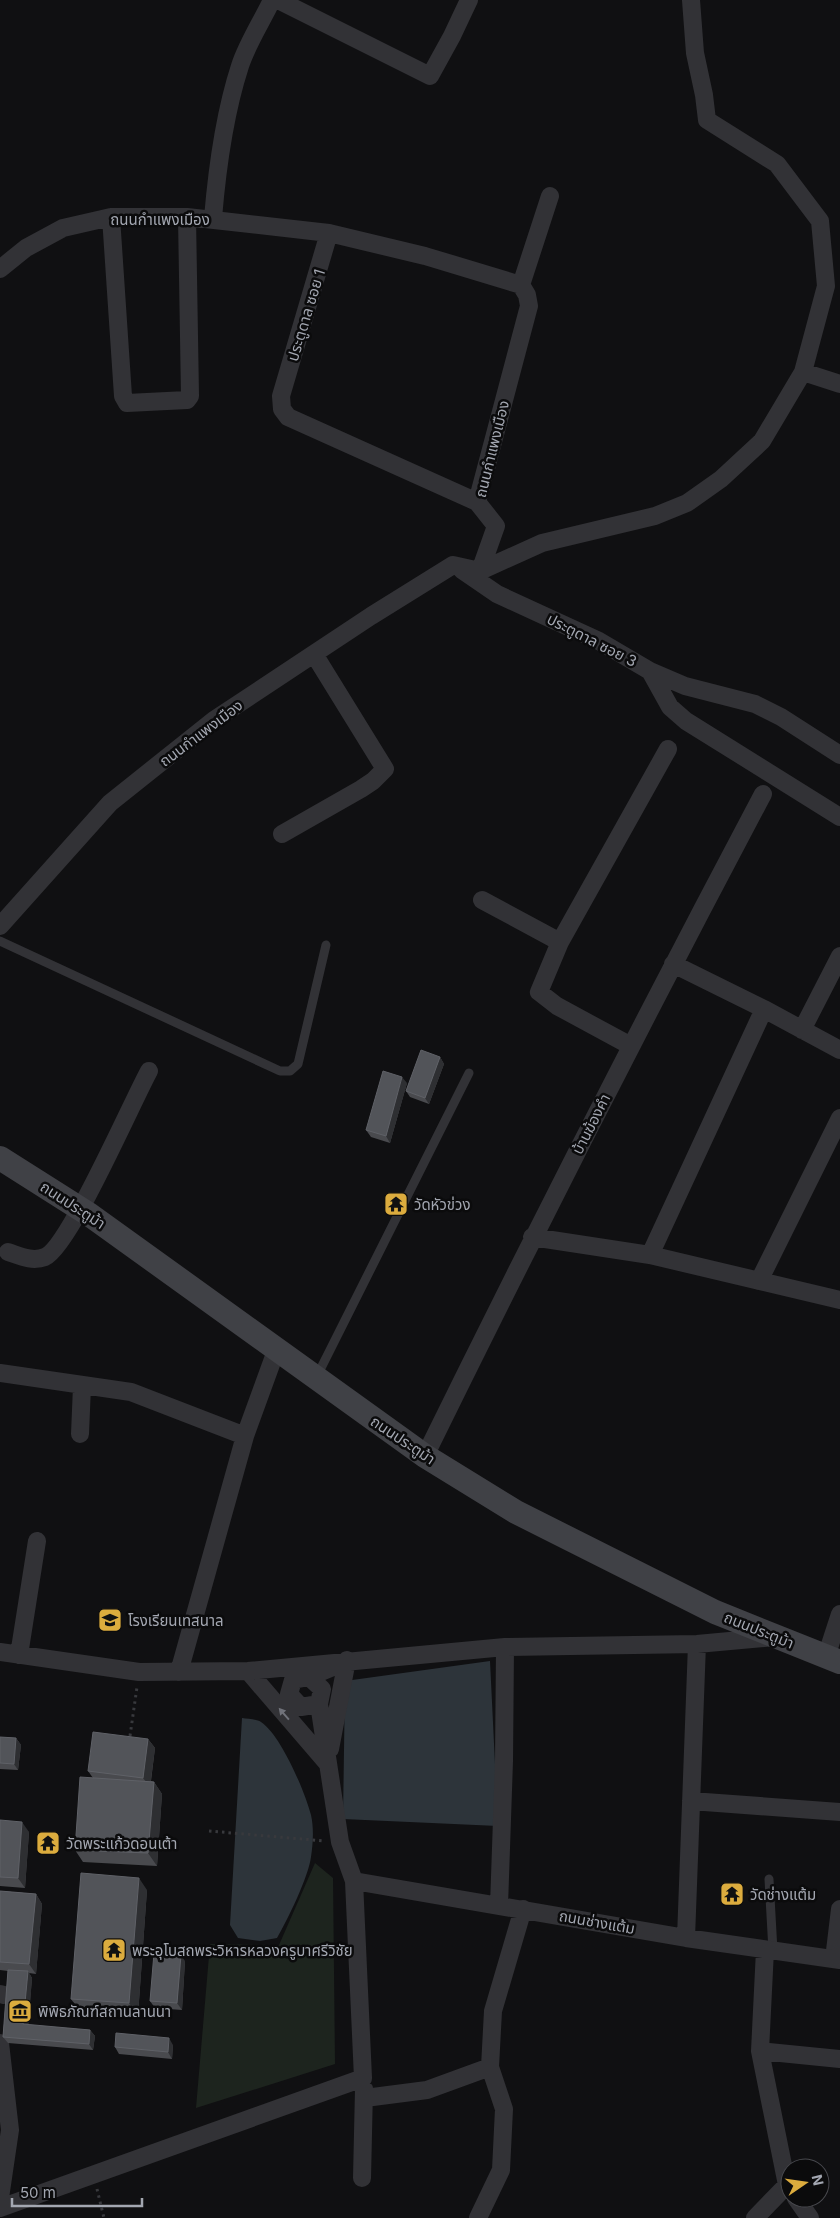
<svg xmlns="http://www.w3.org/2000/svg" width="840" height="2218" font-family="Inter,'Noto Sans Thai',sans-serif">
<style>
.green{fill:#1d241e}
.water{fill:#2d343a}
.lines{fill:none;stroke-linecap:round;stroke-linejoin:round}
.path{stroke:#38393d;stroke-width:3;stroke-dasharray:2.5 4;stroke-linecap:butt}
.lane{stroke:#323236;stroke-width:9}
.street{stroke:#323236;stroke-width:18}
.secondary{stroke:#404146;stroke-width:24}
.wall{fill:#494a4e}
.shaded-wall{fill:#2e2f32}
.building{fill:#525459;stroke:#5f6167}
.oneway{fill:#70727a}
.labels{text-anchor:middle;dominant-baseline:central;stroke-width:5;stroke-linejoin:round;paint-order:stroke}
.street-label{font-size:15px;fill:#a3a7b1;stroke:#0b0b0c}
.poi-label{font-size:15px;fill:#a3a7b1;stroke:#0b0b0c;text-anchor:start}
</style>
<rect width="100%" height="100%" fill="#101012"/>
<path class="green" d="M 315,1863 L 333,1878 L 335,2064 L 196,2108 L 210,1944 L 279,1945 Z"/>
<path class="water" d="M 490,1661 L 498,1826 L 343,1819 L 345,1681 Z
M 242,1718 C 248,1719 256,1719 261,1722 C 281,1735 305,1792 311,1815 C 314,1828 313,1844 311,1857 C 308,1878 288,1919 277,1938 L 260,1941 L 238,1938 L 230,1925 Z"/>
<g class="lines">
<path class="path" d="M 130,1736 L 137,1687
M 209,1831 L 325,1841
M 97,2189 L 104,2218"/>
<path class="lane" d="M 0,941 L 280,1071 L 290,1071 L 298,1064 L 326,945
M 316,1378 L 469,1073
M 769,1879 L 773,1951"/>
<path class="street" d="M 278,0 L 430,76 L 452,36 L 469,0
M 111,217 L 123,396 L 127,403 L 187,400 L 190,396 L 187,217
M 213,218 C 217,170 225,112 240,66 C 247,44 262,21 272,0
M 329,233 L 281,396 L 282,409 L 288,417 L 477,502
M 0,269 L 26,248 L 63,228 L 111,217 L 187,217 L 329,233 L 425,256 L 521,285 L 527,295 L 529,306 L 477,502 L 496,526 L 480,571
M 521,285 L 550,196
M 803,372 L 840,384
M 462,570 L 497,594 L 599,641 L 650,671 L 670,707 L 686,721 L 840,817
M 480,571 L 542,543 L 655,516 L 687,503 L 721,479 L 762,441 L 803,372 L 826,286 L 820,221 L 777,164 L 707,120 L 704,95 L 695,53 L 691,0
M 650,671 L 685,686 L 755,704 L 781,717 L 840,755
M 282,834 L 361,789 L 373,781 L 385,769 L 314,654
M 482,900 L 560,942
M 0,926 L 110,803 L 214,720 L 371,616 L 453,565 L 480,571
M 673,964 L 764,1009 L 840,1050
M 802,1030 L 840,956
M 631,1046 L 557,1006 L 539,992 L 560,942 L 668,749
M 532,1237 L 650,1255 L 840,1300
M 8,1252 C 20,1256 32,1262 45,1257 C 69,1247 132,1102 149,1071
M 650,1255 L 764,1009
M 759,1281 L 840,1118
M 0,1373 L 131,1392 L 245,1436
M 80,1434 L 82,1386
M 425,1456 C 534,1234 647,1013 763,794
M 0,1652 L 139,1672 L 248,1671 L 505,1647 L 697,1644 L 774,1637
M 19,1655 L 37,1541
M 826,1657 L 840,1614
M 248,1671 L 327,1763
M 179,1672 L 245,1436 L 277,1348
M 309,1677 L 322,1689 L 319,1704 L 301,1707 L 289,1694 L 293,1680 L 309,1677 L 333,1667
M 330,1749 L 347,1660
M 691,1801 L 840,1812
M 354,1881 L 686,1938 L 840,1960
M 499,1906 L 504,1761 L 505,1647
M 686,1938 L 697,1644
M 765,1950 L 760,2051 L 787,2185 L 790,2190
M 834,1959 L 840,1909
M 0,1994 L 4,1995
M 0,2043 L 10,2130 L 0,2198
M 760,2051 L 840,2059
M 365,2098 L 427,2090 L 490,2067
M 362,2178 L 364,2089
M 796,2198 L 810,2218
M 0,2208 L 363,2078 L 354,1881 L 340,1842 L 319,1704
M 478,2218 L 501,2170 L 504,2109 L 490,2067 L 493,2011 L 523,1909
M 755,2218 L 787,2185"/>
<path class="secondary" d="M 0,1158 L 90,1215 L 425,1456 L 516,1512 L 715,1612 L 840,1662"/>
</g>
<path class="wall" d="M 440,1057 L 444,1064 L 429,1104 L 410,1097 L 406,1091 Z
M 407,1083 L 390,1143 L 371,1137 L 366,1130 Z
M 0,1737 L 16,1738 L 21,1745 L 18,1770 L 0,1769 Z
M 148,1739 L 155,1748 L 151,1781 L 154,1782 L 162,1794 L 157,1866 L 83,1862 L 75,1850 L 93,1778 L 88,1771 Z
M 0,1820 L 29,1832 L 25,1888 L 0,1886 Z
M 147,1890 L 138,2015 L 80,2011 L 71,1999 Z
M 0,1891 L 36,1894 L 42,1904 L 36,1974 L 29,1973 L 32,1978 L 28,2025 L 90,2030 L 95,2036 L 93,2050 L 8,2043 L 3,2037 L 8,1971 L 0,1970 Z
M 185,1961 L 182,2010 L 155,2008 L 150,2001 Z
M 173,2045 L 172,2059 L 119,2054 L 115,2047 Z"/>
<path class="shaded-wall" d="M 440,1057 L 444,1064 L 429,1104 L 425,1098 Z
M 402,1077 L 407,1083 L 390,1143 L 386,1136 Z
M 16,1738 L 21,1745 L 18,1770 L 14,1764 Z
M 148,1739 L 155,1748 L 150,1787 L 143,1778 Z
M 154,1782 L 162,1794 L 157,1866 L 148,1853 Z
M 22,1822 L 29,1832 L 25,1888 L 18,1878 Z
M 139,1878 L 147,1890 L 138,2015 L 129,2003 Z
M 36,1894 L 42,1904 L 36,1974 L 29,1964 Z
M 181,1955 L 185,1961 L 182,2010 L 177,2003 Z
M 28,1971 L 32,1978 L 28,2031 L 23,2024 Z
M 90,2030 L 95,2036 L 93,2050 L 89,2044 Z
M 169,2038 L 173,2045 L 172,2059 L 168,2052 Z"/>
<path class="building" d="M 421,1050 L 440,1057 L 425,1098 L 406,1091 Z
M 383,1071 L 402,1077 L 386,1136 L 366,1130 Z
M 93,1732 L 148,1739 L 143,1778 L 88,1771 Z
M 0,1737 L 16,1738 L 14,1764 L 0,1763 Z
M 80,1777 L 154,1782 L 148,1853 L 75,1850 Z
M 0,1820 L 22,1822 L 18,1878 L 0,1877 Z
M 81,1873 L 139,1878 L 129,2003 L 71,1999 Z
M 0,1891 L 36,1894 L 29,1964 L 0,1962 Z
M 154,1953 L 181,1955 L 177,2003 L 150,2001 Z
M 8,1970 L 28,1971 L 23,2024 L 90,2030 L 89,2044 L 3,2037 Z
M 116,2033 L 169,2038 L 168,2052 L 115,2047 Z"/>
<defs><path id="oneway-solid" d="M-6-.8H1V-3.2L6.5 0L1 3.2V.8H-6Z" transform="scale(1.25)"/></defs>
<use class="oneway" href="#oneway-solid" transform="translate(284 1714) rotate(-131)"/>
<defs>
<g id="temple-square" transform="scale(1.25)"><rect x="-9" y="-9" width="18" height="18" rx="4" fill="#dcac3e" stroke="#0b0b0c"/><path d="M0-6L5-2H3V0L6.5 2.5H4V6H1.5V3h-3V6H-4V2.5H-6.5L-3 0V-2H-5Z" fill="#111"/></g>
<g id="school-square" transform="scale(1.25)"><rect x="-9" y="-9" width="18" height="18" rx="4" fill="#dcac3e" stroke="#0b0b0c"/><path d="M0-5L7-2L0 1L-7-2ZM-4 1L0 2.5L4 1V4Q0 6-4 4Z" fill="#111"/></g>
<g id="museum-square" transform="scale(1.25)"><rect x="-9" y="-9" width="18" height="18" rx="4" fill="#dcac3e" stroke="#0b0b0c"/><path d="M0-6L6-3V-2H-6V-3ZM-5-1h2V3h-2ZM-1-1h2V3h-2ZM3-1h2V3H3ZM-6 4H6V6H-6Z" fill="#111"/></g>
</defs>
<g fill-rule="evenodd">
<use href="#temple-square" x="396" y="1204"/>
<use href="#school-square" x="110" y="1620"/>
<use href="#temple-square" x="48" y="1843"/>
<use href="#temple-square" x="732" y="1894"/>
<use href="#temple-square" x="114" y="1950"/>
<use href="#museum-square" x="20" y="2011"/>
</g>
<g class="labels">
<g class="street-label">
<text x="160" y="219">ถนนกำแพงเมือง</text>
<text transform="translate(306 315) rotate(-73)">ประตูดาล ซอย 1</text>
<text transform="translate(492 449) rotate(-76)">ถนนกำแพงเมือง</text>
<text transform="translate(592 640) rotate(27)">ประตูดาล ซอย 3</text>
<text transform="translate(201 733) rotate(-37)">ถนนกำแพงเมือง</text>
<text transform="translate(591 1124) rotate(-63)">บ้านฆ้องคำ</text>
<text transform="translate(73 1205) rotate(33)">ถนนประตูม้า</text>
<text transform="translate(403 1440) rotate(34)">ถนนประตูม้า</text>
<text transform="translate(759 1630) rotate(22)">ถนนประตูม้า</text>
<text transform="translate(597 1922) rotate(10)">ถนนช่างแต้ม</text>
</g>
<g class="poi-label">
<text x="414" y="1204">วัดหัวข่วง</text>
<text x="128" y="1620">โรงเรียนเทสนาล</text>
<text x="66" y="1843">วัดพระแก้วดอนเต้า</text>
<text x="750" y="1894">วัดช่างแต้ม</text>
<text x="132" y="1950">พระอุโบสถพระวิหารหลวงครูบาศรีวิชัย</text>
<text x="38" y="2011">พิพิธภัณฑ์สถานลานนา</text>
</g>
</g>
<g transform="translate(805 2183) rotate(77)"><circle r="24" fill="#0b0b0c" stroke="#48494e"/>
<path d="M0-4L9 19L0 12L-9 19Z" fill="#dcac3e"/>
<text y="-8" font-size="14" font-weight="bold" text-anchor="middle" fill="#a3a7b1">N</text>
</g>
<path d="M12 2198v8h130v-8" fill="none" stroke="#a3a7b1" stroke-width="2.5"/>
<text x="20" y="2198" font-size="15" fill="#a3a7b1" stroke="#0b0b0c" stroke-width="4" paint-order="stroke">50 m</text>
</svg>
